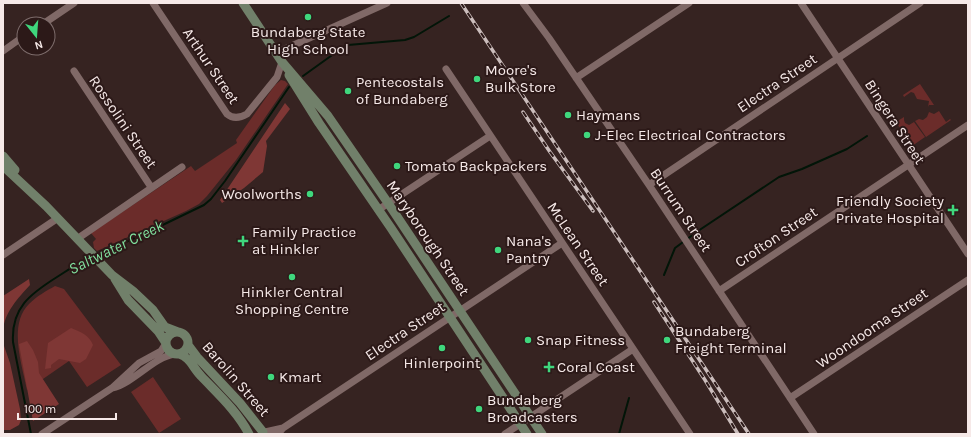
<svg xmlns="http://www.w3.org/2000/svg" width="971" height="437" font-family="Karla,sans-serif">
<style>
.green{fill:#6b2c2a}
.forest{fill:#7f3735}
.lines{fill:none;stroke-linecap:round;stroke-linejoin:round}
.stream{stroke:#021508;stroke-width:2}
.street{stroke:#806967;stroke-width:7}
.secondary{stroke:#71806a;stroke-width:9}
.rail-casing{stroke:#cbbdbc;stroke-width:3.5}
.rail{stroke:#2c1918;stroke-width:2;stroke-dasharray:6;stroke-linecap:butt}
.poi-dot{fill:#3fd77d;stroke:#2c1918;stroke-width:1.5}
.labels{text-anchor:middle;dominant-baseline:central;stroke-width:4;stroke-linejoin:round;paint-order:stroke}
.poi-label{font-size:15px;fill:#f6e9e8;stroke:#2c1918;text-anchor:start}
.street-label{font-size:15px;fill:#f6e9e8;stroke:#2c1918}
.water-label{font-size:16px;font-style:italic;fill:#80df9d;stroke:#2c1918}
</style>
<rect width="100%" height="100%" fill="#362321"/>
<path class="green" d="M 281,80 L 285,81 L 288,84 L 236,160 L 207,196 L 199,204 L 186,211 L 97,251 L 94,248 L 93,242 L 96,239 L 91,233 L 191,166 L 195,171 L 237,143 L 236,140 L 275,85 Z
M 920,84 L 934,105 L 929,105 L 928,107 L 929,101 L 917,99 L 914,93 L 911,92 L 904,97 L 903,95 Z
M 939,111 L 946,122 L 950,119 L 951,120 L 926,137 L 915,121 L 919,119 L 923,120 L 927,117 L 929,112 L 934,114 Z
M 904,117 L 904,120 L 905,123 L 909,125 L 914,122 L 925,137 L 912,146 L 896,122 Z
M 55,286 L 64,289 L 121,365 L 87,387 L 69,361 L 27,390 C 22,364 8,325 29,304 C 37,296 46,291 55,286 Z
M 153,377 L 181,419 L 159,433 L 131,392 Z"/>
<path class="forest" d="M 285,103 L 290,109 L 266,141 L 267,146 L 263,172 L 244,188 L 222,203 L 220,200 Z
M 29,279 L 30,285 C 18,298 4,313 3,331 L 3,296 Z
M 71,328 C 81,332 89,335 93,345 L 86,359 L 80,363 L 59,359 L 51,365 L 51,368 L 45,369 L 48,343 Z
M 27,341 L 33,350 L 38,362 L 39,373 L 59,404 L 33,421 L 19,344 Z
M 3,343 L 10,363 L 20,409 L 21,420 L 19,425 L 10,430 L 3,430 Z"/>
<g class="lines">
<path class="stream" d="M 303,76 L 342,48 L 348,45 L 405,40 L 414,37 L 449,16
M 96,255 L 144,234 L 204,205 L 211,199 L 225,181 L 289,87
M 664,275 L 675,248 L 698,231 L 779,177 L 802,169 L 847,149 L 867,136
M 31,434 L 13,342 C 11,308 30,294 57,277 C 68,270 79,262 92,257
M 619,434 L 629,398"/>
<path class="street" d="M 153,3 L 227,114 C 233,119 240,118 247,114 L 277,77 L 282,62
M 523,3 L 549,38 L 649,185 L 814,434
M 801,3 L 968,254
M 43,24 L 74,3
M 3,51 L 24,36
M 276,53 L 387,3
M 446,69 L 690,434
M 74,71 L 151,187
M 576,78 L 689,3
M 649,185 L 920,3
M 378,210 L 490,136
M 77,239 L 182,167
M 3,255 L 58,218
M 719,291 L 968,125
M 112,388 C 134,383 153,357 175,354
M 790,398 L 968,280
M 265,432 L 283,428
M 42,434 L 112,388 L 139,363 L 161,351 L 166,343
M 278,434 L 283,428 L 562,243
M 505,434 L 633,349"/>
<path class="secondary" d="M 243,3 L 282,62 L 328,116 L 388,203 L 542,434
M 289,75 L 319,123 L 391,228 L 527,434
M 3,156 L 15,170
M 3,166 L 46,206 L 112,275 L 133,291 L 153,310 L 165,327 L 178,332
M 115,279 L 128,300 L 158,331 L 166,343
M166 343a11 11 0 1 1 22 0a11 11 0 1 1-22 0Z
M 188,345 L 197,357 L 240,403 L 263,432
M 179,354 C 190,357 193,368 201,376 C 218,394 237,411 249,434"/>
<g class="rail-casing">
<path id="rail" d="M 461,3 L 749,434
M 523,112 L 550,152 L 593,211
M 654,302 L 705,380 L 738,434"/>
</g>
<use href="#rail" class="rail"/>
</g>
<g class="poi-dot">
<circle cx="308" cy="17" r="4"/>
<circle cx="477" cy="79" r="4"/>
<circle cx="348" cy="91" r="4"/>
<circle cx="568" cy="115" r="4"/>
<circle cx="587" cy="135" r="4"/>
<circle cx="397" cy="166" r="4"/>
<circle cx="310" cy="194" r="4"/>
<path d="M951 204h4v4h4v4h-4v4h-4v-4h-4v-4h4z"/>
<path d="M241 235h4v4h4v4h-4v4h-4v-4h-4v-4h4z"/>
<circle cx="498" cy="250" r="4"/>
<circle cx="292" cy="277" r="4"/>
<circle cx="528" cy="340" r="4"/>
<circle cx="667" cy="340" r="4"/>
<circle cx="442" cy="348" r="4"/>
<path d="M547 361h4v4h4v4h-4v4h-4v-4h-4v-4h4z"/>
<circle cx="271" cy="377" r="4"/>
<circle cx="479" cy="409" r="4"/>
</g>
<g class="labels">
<g class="poi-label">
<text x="308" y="32" text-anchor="middle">Bundaberg State<tspan x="308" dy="17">High School</tspan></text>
<text x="485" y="70">Moore's<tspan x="485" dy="17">Bulk Store</tspan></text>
<text x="356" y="82">Pentecostals<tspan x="356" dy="17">of Bundaberg</tspan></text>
<text x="576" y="115">Haymans</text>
<text x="595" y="135">J-Elec Electrical Contractors</text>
<text x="405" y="166">Tomato Backpackers</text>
<text x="302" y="194" text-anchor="end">Woolworths</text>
<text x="944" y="201" text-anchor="end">Friendly Society<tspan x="944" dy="17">Private Hospital</tspan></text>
<text x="252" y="232">Family Practice<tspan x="252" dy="17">at Hinkler</tspan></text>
<text x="506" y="241">Nana's<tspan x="506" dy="17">Pantry</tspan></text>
<text x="292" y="292" text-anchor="middle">Hinkler Central<tspan x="292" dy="17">Shopping Centre</tspan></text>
<text x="675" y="331">Bundaberg<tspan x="675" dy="17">Freight Terminal</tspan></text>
<text x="536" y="340">Snap Fitness</text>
<text x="442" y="363" text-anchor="middle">Hinlerpoint</text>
<text x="557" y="367">Coral Coast</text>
<text x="279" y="377">Kmart</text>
<text x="487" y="400">Bundaberg<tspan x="487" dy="17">Broadcasters</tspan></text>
</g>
<g class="street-label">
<text transform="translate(211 66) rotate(56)">Arthur Street</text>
<text transform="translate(777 83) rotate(-34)">Electra Street</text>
<text transform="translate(123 122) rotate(56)">Rossolini Street</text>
<text transform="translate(895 122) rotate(57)">Bingera Street</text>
<text transform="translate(681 210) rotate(56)">Burrum Street</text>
<text transform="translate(776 237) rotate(-34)">Crofton Street</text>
<text transform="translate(428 238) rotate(56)">Maryborough Street</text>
<text transform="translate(578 244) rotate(56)">McLean Street</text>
<text transform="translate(872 328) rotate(-34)">Woondooma Street</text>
<text transform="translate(405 331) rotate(-34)">Electra Street</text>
<text transform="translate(236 379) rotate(49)">Barolin Street</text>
</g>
<g class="water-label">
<text transform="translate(116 247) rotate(-26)">Saltwater Creek</text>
</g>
</g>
<rect width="971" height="437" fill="none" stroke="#f6e9e8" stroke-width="8"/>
<g transform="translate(36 36) rotate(163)"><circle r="19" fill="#2c1918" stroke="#7d6c6b"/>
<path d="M0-3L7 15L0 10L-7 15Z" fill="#3fd77d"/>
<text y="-6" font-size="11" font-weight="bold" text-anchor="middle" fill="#f6e9e8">N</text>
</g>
<path d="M18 413v6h98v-6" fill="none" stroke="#f6e9e8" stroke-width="2"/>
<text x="24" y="413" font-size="12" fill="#f6e9e8" stroke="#2c1918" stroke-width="3" paint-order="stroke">100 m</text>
</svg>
